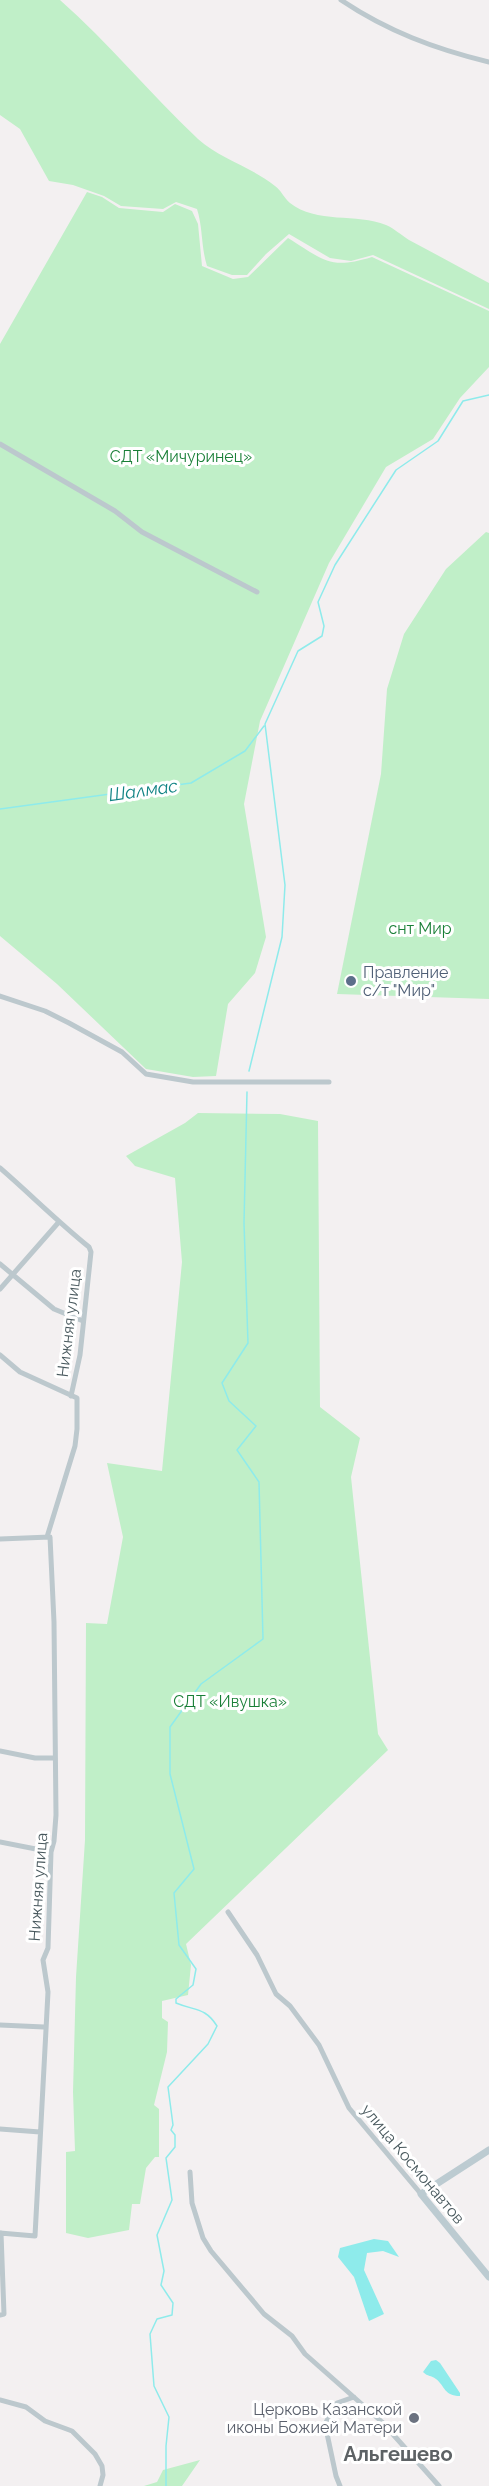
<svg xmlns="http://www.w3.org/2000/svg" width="489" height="2486" font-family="Raleway,sans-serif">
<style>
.green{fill:#c0efc8}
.water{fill:#8eebeb}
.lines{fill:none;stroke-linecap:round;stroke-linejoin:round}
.stream{stroke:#8eebeb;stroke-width:1.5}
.street{stroke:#bcc8cd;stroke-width:5}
.secondary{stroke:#bccbd1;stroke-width:7}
.service-dot{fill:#5c6f8a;stroke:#fff;stroke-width:2}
.worship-dot{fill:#6b7280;stroke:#fff;stroke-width:2}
.labels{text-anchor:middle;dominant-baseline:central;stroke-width:6;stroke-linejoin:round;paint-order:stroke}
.park-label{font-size:16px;fill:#197f37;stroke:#fff}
.service-label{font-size:16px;fill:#4e5e75;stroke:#fff;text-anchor:start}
.street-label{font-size:16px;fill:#48585d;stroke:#fff}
.worship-label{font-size:16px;fill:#5b616d;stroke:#fff;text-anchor:end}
.water-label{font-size:18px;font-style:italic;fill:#108384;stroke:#fff}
.quarter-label{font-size:20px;font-weight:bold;fill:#5d6265;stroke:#fff}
</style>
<rect width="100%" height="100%" fill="#f3f0f1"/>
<path class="green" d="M 0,0 L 60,0 C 109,43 150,94 198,139 C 220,159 252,167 275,186 C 281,190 284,198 290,203 C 316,224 357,213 386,225 C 395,229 401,235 409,240 C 436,254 462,269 489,283 L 489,309 L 373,255 L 351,261 L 330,258 L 289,234 L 266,254 L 247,275 L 232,275 L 207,266 C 201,247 203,228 197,209 L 176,202 L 163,209 L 121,206 L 104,196 L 73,185 L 49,181 L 20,129 L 0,115 Z
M 87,192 L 102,197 L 119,208 L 163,212 L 175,204 L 192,211 L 198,224 L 202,266 L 233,279 L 248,277 L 288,238 C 324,260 329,270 372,257 L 489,311 L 489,367 L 460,398 L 433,439 L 386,467 L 329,563 L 260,721 L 244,804 L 266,937 L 255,973 L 228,1004 L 216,1076 L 193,1077 L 146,1069 L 57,984 L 0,936 L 0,344 Z
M 486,532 L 489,533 L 489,999 L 337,994 L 381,774 L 387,689 L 404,634 L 446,569 Z
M 198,1113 L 280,1114 L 318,1121 L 320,1407 L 360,1438 L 351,1477 L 378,1734 L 388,1750 L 186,1944 L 191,1965 L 188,1995 L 162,2001 L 162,2018 L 168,2022 L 167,2052 L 154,2105 L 159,2109 L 159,2157 L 155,2157 L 146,2168 L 140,2204 L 132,2204 L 129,2230 L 88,2238 L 66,2233 L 66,2152 L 75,2151 L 73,2092 L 76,1977 L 85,1840 L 86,1623 L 107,1624 L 123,1537 L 107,1463 L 162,1471 L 182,1262 L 175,1178 L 135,1166 L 126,1156 L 185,1123 Z
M 200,2460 L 182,2486 L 144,2486 L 157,2482 L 163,2470 Z"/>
<path class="water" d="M 374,2239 L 388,2241 L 399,2257 L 383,2251 L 367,2253 L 364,2270 L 384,2314 L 369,2321 L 354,2277 L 338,2257 L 340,2248 Z
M 436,2360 L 440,2363 L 460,2393 L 460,2396 C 444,2396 445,2386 436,2379 C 431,2375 428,2377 423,2372 L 431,2361 Z"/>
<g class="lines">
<path class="stream" d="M 0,809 L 191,783 L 245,751 L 264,726
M 249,1071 L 282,937 L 285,885 L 265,724 L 298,651 L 322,636 L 324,626 L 318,602 L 335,565 L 396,470 L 438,441 L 463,401 L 489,395
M 166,2486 L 166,2446 L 169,2417 L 154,2386 L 150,2334 L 157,2319 L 172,2315 L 173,2303 L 161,2285 L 164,2271 L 157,2235 L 172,2200 L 166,2158 L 175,2147 L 175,2135 L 171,2130 L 173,2125 L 168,2087 L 208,2044 L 217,2026 C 205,2007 195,2011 176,2003 L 176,1999 L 193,1985 L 196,1969 L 179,1945 L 174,1893 L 194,1869 L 170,1774 L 170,1727 L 201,1684 L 263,1639 L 259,1482 L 237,1450 L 256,1426 L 229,1401 L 222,1383 L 248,1343 L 244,1223 L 247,1092"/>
<path class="street" d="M 341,0 C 387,31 435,49 489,62
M 0,444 L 115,511 L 142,532 L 257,592
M 0,996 L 45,1011 L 69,1023 L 122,1052 L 146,1074 L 193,1082 L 329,1082
M 0,1168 C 30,1194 58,1222 89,1247 L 91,1252 L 80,1355 L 71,1396
M 0,1264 L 54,1309 L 83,1321
M 0,1289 L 58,1223
M 0,1355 L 20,1372 L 77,1398 L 77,1429 L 75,1446 L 47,1537
M 0,1539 L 50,1537 L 54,1622 L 56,1815 L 54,1841 L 51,1852 L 48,1948 L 43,1960 L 48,1992 L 35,2236 L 0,2233
M 0,1751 L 35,1758 L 55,1758
M 0,1842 L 51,1852
M 228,1912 L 257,1955 L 276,1994 L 290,2006 L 319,2045 L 349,2108 L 421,2194
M 0,2025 L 44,2027
M 0,2129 L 40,2132
M 190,2172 L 192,2203 L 203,2238 L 211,2251 L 264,2314 L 292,2336 L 305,2354 L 382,2422 L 439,2486
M 0,2315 L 4,2314 L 1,2233
M 0,2400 L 26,2407 L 45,2421 L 72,2431 L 95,2454 L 102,2466 L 103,2475 L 100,2486
M 340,2486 L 336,2476 L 325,2424 L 337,2403 L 354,2397"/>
<path class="secondary" d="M 489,2150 L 421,2194 L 489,2277"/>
</g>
<circle class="service-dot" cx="351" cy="981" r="6"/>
<circle class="worship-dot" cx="414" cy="2418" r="6"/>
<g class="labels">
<g class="park-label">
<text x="181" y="456">СДТ «Мичуринец»</text>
<text x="420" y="928">снт Мир</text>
<text x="230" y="1701">СДТ «Ивушка»</text>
</g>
<g class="service-label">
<text x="363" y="972">Правление<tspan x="363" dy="18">с/т "Мир"</tspan></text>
</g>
<g class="street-label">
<text transform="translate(69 1323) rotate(-83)">Нижняя улица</text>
<text transform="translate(38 1887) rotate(-86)">Нижняя улица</text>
<text transform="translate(413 2164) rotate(50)">улица Космонавтов</text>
</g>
<g class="worship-label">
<text x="402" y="2409">Церковь Казанской<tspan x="402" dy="18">иконы Божией Матери</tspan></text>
</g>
<g class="water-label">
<text transform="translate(143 790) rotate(-8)">Шалмас</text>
</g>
<g class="quarter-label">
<text x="398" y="2454">Альгешево</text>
</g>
</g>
</svg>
